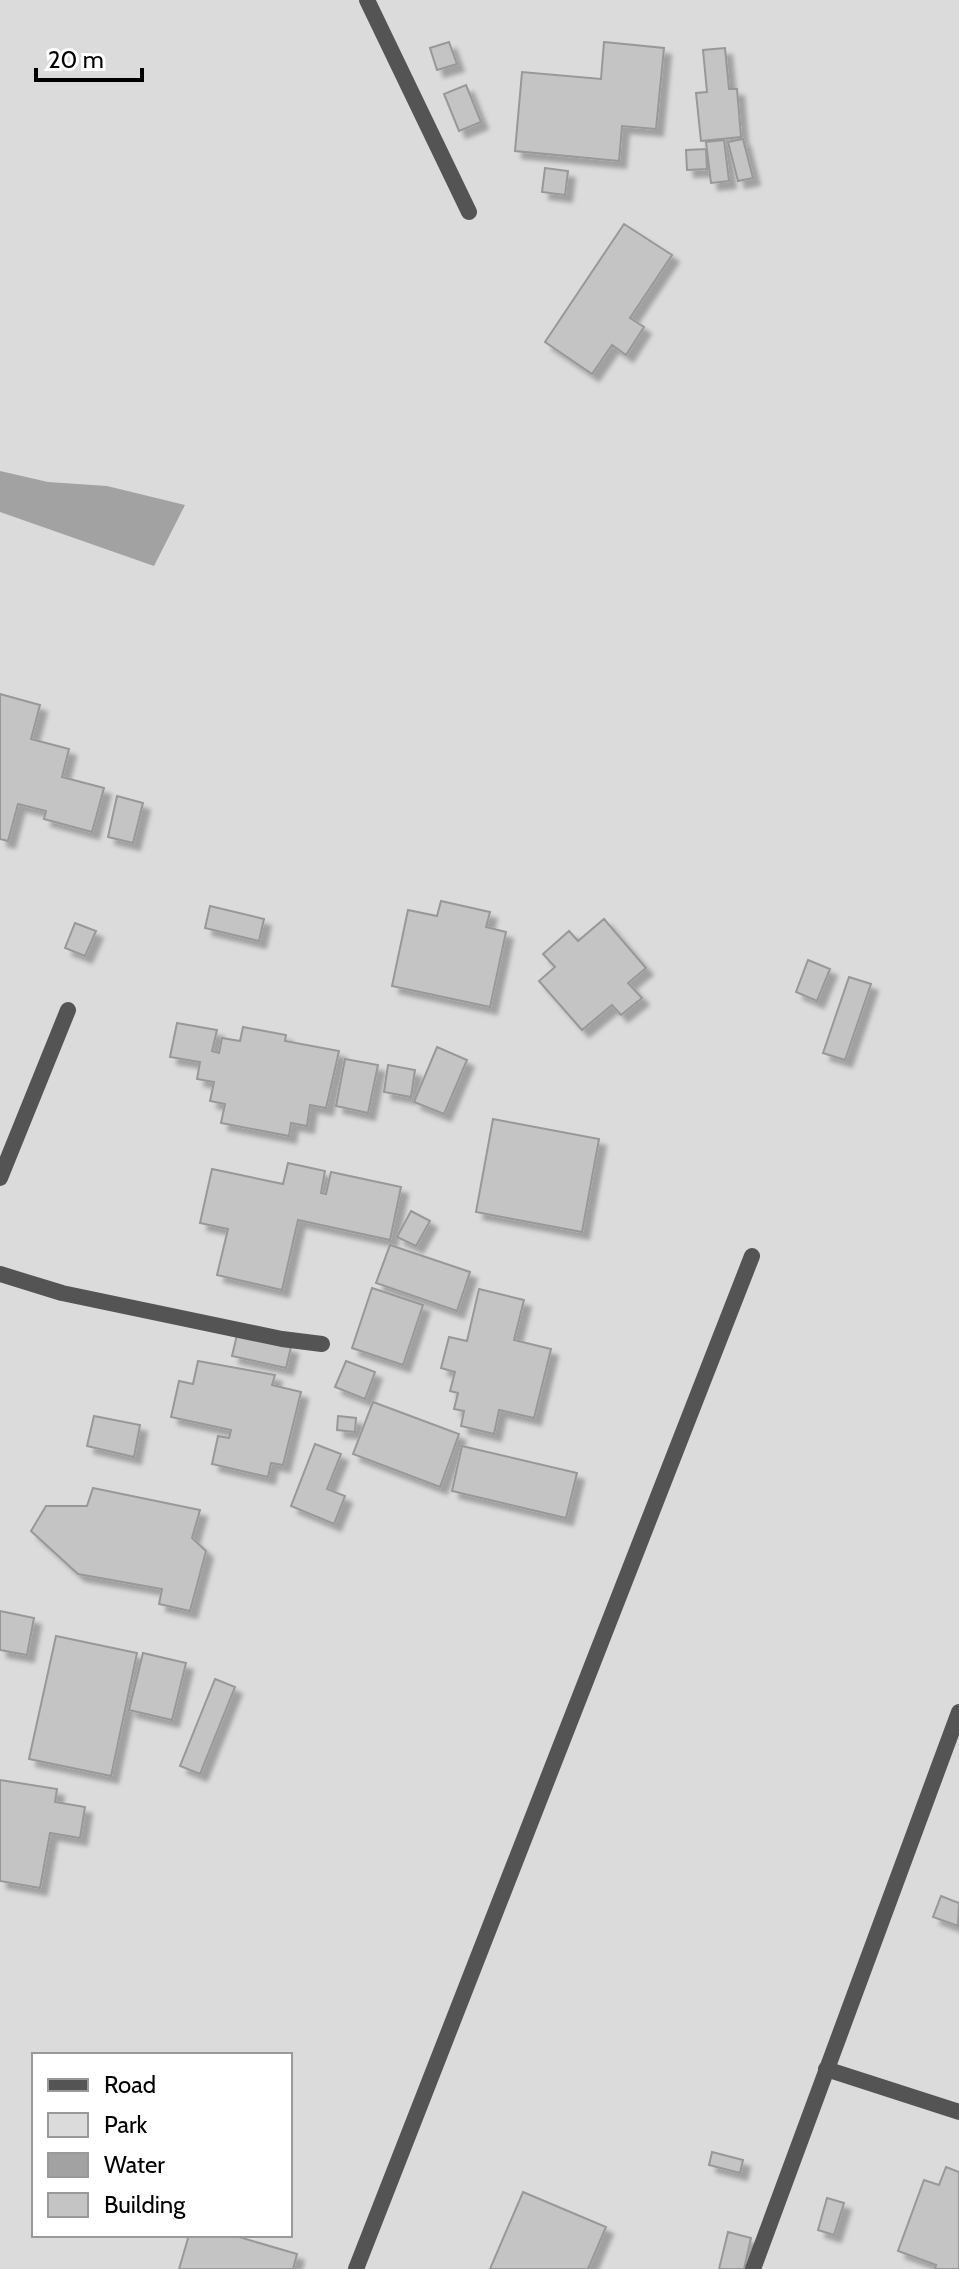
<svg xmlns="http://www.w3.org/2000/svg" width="959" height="2269" font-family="Cabin,sans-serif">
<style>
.green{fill:#dbdbdb;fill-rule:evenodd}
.water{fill:#a2a2a2}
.building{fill:#c4c4c4;stroke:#989898;stroke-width:2;filter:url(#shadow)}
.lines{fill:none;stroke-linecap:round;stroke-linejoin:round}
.lane{stroke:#545454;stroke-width:16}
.street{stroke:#545454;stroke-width:16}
</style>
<defs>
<filter id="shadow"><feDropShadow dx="7" dy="7" stdDeviation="2" flood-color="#0004"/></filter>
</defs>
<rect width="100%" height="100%" fill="#fff"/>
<path class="green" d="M 0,0 L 959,0 L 959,2269 L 0,2269 ZM 34,2055 L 290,2055 L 290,2235 L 34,2235 Z"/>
<path class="water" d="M 0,471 L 48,482 L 107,486 L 185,505 L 154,566 L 0,512 Z"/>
<path class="building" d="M 449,42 L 457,64 L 437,70 L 430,48 Z
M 604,42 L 664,48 L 656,129 L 622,126 L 619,161 L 515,151 L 522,72 L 601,79 Z
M 725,48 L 729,89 L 737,89 L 741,137 L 701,141 L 696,93 L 707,92 L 703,50 Z
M 466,85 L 481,122 L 459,131 L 444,94 Z
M 743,139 L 753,178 L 738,181 L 728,142 Z
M 724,140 L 729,181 L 711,183 L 706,142 Z
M 706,149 L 707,169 L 687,170 L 686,150 Z
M 545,168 L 568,171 L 565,195 L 542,192 Z
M 624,224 L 672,255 L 630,318 L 644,327 L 626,355 L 612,345 L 592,374 L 545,342 Z
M 0,694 L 40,705 L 31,739 L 69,749 L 62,777 L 104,788 L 92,832 L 44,819 L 46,811 L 18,804 L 8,841 L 0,839 Z
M 117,796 L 143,803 L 133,843 L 108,837 Z
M 441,901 L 490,912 L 486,927 L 506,932 L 490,1007 L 392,986 L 408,910 L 437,916 Z
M 210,906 L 264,919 L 259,941 L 205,928 Z
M 604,919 L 646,968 L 628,983 L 642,998 L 621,1015 L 612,1005 L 582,1030 L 539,981 L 555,967 L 543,954 L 569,931 L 578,941 Z
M 75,923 L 96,931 L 85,956 L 65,948 Z
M 808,960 L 830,969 L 817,1001 L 796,992 Z
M 849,977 L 871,984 L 845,1060 L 823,1053 Z
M 177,1023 L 217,1030 L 212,1051 L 219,1053 L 222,1038 L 240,1041 L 243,1027 L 286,1035 L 285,1041 L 339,1051 L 326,1108 L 310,1105 L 307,1126 L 291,1123 L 289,1136 L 221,1123 L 225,1104 L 210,1101 L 214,1082 L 197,1079 L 200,1062 L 170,1057 Z
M 437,1047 L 467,1060 L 444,1114 L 414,1102 Z
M 345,1059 L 378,1065 L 368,1113 L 336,1106 Z
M 388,1065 L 415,1070 L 411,1097 L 384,1092 Z
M 493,1119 L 599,1139 L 582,1232 L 476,1212 Z
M 288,1163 L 325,1171 L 321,1193 L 326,1194 L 331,1172 L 401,1187 L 390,1240 L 298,1220 L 282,1290 L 217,1275 L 228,1229 L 200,1223 L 212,1169 L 283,1184 Z
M 411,1211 L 430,1221 L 416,1246 L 397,1237 Z
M 390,1245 L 470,1272 L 457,1311 L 376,1283 Z
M 372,1288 L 423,1305 L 403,1365 L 352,1348 Z
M 479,1289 L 524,1300 L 514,1340 L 551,1349 L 534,1418 L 499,1410 L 494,1434 L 461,1426 L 464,1411 L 454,1409 L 458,1393 L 450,1391 L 455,1372 L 441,1368 L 449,1337 L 467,1341 Z
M 237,1335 L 291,1347 L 286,1368 L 232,1356 Z
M 198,1361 L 275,1375 L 272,1385 L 301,1392 L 283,1465 L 271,1463 L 268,1477 L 212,1464 L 218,1436 L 229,1438 L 231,1430 L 171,1417 L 179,1381 L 193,1384 Z
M 346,1361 L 375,1372 L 365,1399 L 335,1387 Z
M 373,1402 L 459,1434 L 440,1487 L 353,1454 Z
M 94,1416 L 140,1425 L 134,1457 L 87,1446 Z
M 338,1416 L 356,1418 L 355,1432 L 337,1430 Z
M 315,1444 L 341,1454 L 327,1489 L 345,1496 L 334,1524 L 291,1506 Z
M 462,1446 L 577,1473 L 566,1518 L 452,1491 Z
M 93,1488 L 200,1510 L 192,1538 L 206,1551 L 190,1611 L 159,1604 L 162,1589 L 78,1574 L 31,1531 L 46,1506 L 87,1506 Z
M 0,1611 L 34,1618 L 27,1655 L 0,1650 Z
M 56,1636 L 137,1653 L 111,1776 L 29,1759 Z
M 143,1653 L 186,1663 L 172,1720 L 129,1710 Z
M 215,1679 L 235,1687 L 200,1774 L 180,1766 Z
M 0,1780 L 57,1789 L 55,1802 L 85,1807 L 80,1838 L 50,1833 L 40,1888 L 0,1881 Z
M 941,1896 L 959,1903 L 958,1926 L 933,1917 Z
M 712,2152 L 743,2160 L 740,2173 L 709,2165 Z
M 946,2167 L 959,2172 L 959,2269 L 935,2269 L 936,2265 L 898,2251 L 924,2180 L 939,2185 Z
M 523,2192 L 606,2227 L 588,2269 L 490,2269 Z
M 827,2198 L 844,2203 L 834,2235 L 818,2230 Z
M 728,2232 L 751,2238 L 744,2269 L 719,2269 Z
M 189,2235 L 232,2235 L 297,2254 L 293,2269 L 179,2269 Z"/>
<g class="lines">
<path class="lane" d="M 826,2069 L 959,2112"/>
<path class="street" d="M 367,0 L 469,212
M 0,1178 L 68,1010
M 0,1274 L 62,1293 L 282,1339 L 322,1344
M 356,2269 L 752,1256
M 753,2269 L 959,1712"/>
</g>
<rect x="32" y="2053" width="260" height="184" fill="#ffffff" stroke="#999999" stroke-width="2"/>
<rect x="48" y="2079" width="40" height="12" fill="#545454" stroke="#999999" stroke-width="2"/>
<text x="104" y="2093" font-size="24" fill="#000000">Road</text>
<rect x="48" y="2113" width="40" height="24" fill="#dbdbdb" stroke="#999999" stroke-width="2"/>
<text x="104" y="2133" font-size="24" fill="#000000">Park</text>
<rect x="48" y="2153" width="40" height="24" fill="#a2a2a2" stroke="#999999" stroke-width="2"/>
<text x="104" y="2173" font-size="24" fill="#000000">Water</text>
<rect x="48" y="2193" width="40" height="24" fill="#c4c4c4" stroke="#999999" stroke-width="2"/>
<text x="104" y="2213" font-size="24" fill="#000000">Building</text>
<path d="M36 68v12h106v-12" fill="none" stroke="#000000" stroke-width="4"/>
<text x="48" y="68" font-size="24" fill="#000000" stroke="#ffffff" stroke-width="6" paint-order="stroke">20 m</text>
</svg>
